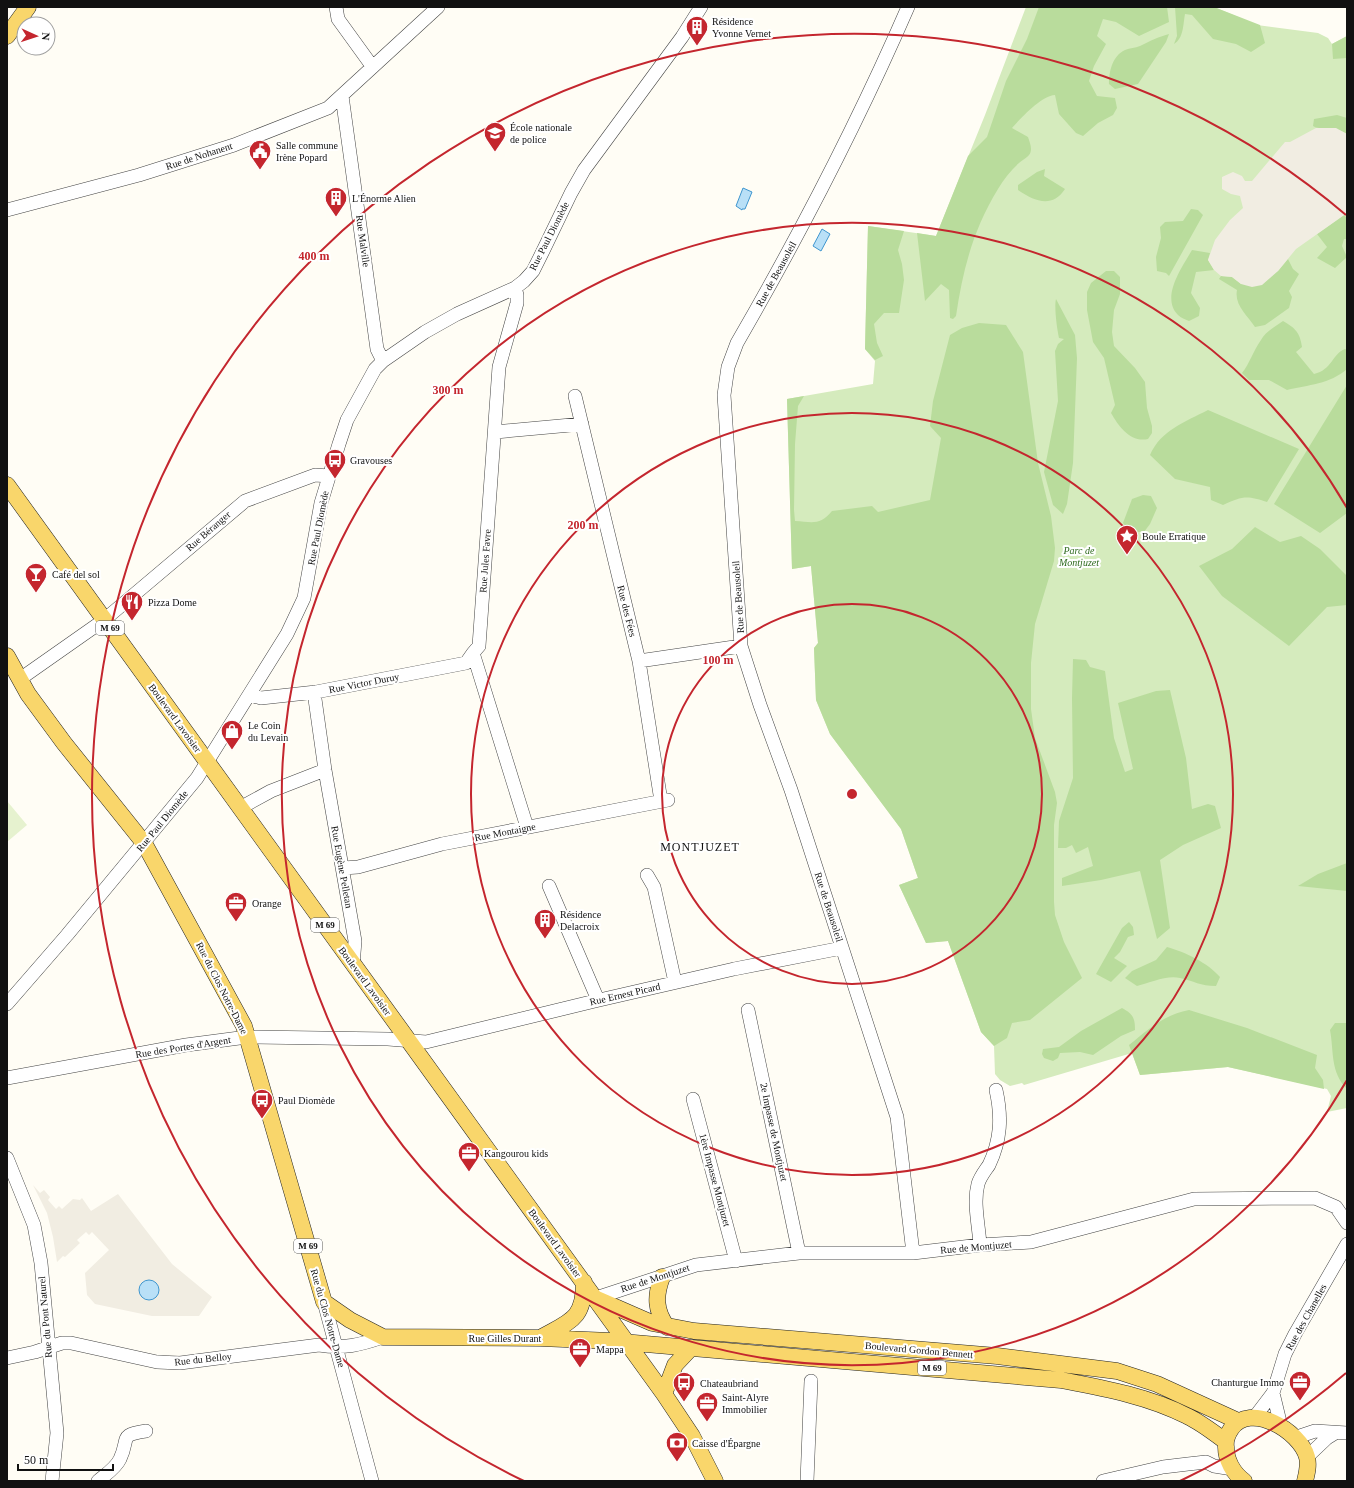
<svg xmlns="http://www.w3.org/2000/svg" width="1354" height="1488" font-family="'Times New Roman',serif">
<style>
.green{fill:#d5ebbd}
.forest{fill:#b9dc9c}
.pitch{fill:#e6f2cf}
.plaza{fill:#f1ede2}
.water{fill:#b9e0f7;stroke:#3f96cf}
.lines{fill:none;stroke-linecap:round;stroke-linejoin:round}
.minor-casing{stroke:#444;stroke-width:14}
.major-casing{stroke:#222;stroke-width:17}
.minor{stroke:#fff;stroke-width:13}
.major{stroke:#f9d66b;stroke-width:16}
.ring{fill:none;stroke:#c4262e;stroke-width:2}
.labels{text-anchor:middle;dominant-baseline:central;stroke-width:4;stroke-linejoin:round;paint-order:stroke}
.shield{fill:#fff;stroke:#585858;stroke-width:1}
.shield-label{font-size:9px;font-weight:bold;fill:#111}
.poi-label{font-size:10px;fill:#111;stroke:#fff;text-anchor:start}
.street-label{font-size:10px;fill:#111;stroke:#fff}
.park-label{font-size:10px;font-style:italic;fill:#2f6b1f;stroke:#fff}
.quarter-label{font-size:12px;letter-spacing:1px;fill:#111;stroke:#fff}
.centre{fill:#c4262e;stroke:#fff;stroke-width:2}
.ring-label{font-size:12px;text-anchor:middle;font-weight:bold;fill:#c4262e;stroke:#fff;stroke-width:4;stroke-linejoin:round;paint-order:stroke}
</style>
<rect width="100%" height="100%" fill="#fffdf5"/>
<path class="green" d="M 1026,7 L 1214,7 L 1257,25 L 1318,33 L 1328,38 L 1332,44 L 1347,36 L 1347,1108 L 1327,1112 L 1331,1096 L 1327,1089 L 1228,1067 L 1140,1075 L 1132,1053 L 1024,1085 L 1022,1083 L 1010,1086 L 1000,1080 L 995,1074 L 994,1046 L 981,1032 L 948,941 L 926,943 L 899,885 L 918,878 L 901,829 L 830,734 L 816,700 L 814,648 L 818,643 L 811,566 L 792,569 L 787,399 L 873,384 L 875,361 L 865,349 L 868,226 L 936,236 L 985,115 Z"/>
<path class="forest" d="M 1039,7 L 1167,7 L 1169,22 L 1139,36 L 1116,22 L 1103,19 L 1097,36 L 1106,44 L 1094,66 L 1089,81 L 1097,96 L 1115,98 L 1117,108 L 1113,115 L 1098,123 L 1083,136 L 1076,133 L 1059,114 L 1055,95 C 1041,96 1021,118 1012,128 L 1028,137 C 1030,143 1033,150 1029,155 C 1027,158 1022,160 1019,163 C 1011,170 1004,179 998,189 C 973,230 963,269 956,316 L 953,319 L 950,318 L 949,290 L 941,284 L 925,301 L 917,233 L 936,236 L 968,156 L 987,137 L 1006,81 L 1027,39 Z
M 1175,7 L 1214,7 L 1260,25 L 1265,43 L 1251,52 L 1236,44 L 1213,39 L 1192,15 L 1185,14 C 1183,24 1184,38 1174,44 L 1177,36 Z
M 1169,34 L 1166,42 L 1138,84 L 1115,89 L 1109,84 C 1109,72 1112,56 1125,50 C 1130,48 1135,48 1140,46 C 1150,41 1158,37 1169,34 Z
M 1347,36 L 1347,58 L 1333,59 L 1332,44 Z
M 1337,115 L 1347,118 L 1347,134 C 1333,125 1320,131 1313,126 L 1314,119 Z
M 1045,169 L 1044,176 L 1065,189 C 1052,209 1034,201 1018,190 L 1018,185 L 1037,172 Z
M 1191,209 L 1198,210 L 1203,215 L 1169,276 L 1166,273 L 1157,271 L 1156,257 L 1161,238 L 1160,227 L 1165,222 L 1183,221 Z
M 1344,215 L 1347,218 L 1347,239 L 1344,239 L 1342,246 L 1347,257 L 1335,268 L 1317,258 L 1327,247 L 1317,234 Z
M 868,226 L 904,231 L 898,250 L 902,264 L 904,280 L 899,313 L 884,313 L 874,324 L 877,343 L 883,356 L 875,360 L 865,349 Z
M 1192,250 L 1210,253 L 1208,260 L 1214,270 L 1196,272 L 1191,293 L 1200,308 L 1199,316 L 1189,321 C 1185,319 1181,318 1178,315 C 1160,297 1183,266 1192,250 Z
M 1288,259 L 1293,269 L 1299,274 L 1289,291 L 1292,297 L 1289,308 L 1265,325 L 1255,327 C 1247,315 1234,305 1237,290 L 1219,279 L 1221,276 L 1232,277 L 1241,284 L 1278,271 Z
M 1106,271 L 1114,271 L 1120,277 L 1120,294 L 1114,310 L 1112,332 L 1114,346 L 1135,368 L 1145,382 L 1147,408 L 1152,426 L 1152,433 L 1148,439 C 1131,443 1119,427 1111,413 L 1115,405 L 1104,358 L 1093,342 L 1087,310 L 1087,292 L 1091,283 Z
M 1056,299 L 1075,335 L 1077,358 L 1073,463 L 1067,504 L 1063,514 L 1053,505 L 1044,472 L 1058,401 L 1055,351 L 1058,344 L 1064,339 L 1059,338 C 1057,329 1054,307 1056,299 Z
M 1283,321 C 1295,328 1300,332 1302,347 L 1296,352 L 1314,374 C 1332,370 1332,354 1345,349 L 1347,350 L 1347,369 C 1330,384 1308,385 1287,390 L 1269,380 L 1249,380 L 1242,373 C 1250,363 1253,351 1261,340 C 1266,331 1275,327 1283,321 Z
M 979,323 L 1006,325 L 1023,352 L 1038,463 L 1051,516 L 1055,548 L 1054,561 L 1035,624 L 1031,663 L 1031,709 L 1035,738 L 1055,792 L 1057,803 L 1054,825 L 1054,902 L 1055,915 L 1064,942 L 1082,978 L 1030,1020 L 1012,1023 L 1007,1038 L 994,1046 L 981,1032 L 948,941 L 926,943 L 899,885 L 918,878 L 901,829 L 830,734 L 816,700 L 814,648 L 818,643 L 811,566 L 792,569 L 787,399 L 804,396 L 798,406 L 795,444 L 794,510 L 795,521 C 812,522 820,526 832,511 L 872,506 L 878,512 L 930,500 L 941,438 L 930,426 L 933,401 L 950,335 L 962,328 Z
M 1347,385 L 1347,513 L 1320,533 L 1274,504 Z
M 1208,410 L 1299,449 L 1267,502 C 1247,495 1242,496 1223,505 L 1211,500 L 1210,487 L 1175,479 L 1150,455 C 1161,430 1185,422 1208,410 Z
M 1143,495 L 1151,496 L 1157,508 L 1150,524 L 1144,532 L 1130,532 L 1123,523 L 1132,499 Z
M 1255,527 L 1280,542 L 1301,536 L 1320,549 L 1347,576 L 1347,605 L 1327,607 L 1289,646 L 1222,596 L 1199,566 L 1232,549 Z
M 1073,659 L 1086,660 L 1090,667 L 1105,671 L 1114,738 L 1125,772 L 1133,769 L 1118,703 L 1156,691 L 1170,690 L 1186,758 L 1192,809 L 1208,804 L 1215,806 L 1221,828 L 1183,845 L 1160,860 L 1170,928 L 1157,939 L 1140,871 L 1101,880 L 1062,886 L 1062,878 L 1093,866 L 1088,847 L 1076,853 L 1072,845 L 1066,848 L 1058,848 L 1059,821 L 1073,778 L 1072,698 Z
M 1347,863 L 1347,891 L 1298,886 L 1318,874 Z
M 1129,922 L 1133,927 L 1134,935 L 1128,937 L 1120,952 L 1114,958 L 1127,966 L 1111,982 L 1096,974 L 1122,928 Z
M 1167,947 C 1185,952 1208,963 1220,977 L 1216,986 C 1200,986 1194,981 1180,978 C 1166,975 1150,983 1137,986 L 1125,978 L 1132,971 L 1156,960 Z
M 1122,1008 C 1133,1014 1135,1018 1135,1030 L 1121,1036 L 1093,1055 L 1080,1052 L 1060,1053 L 1058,1058 L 1053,1061 L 1044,1058 L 1042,1054 L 1043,1049 L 1059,1047 L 1081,1031 Z
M 1189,1010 L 1247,1028 L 1317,1055 L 1315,1068 L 1323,1080 L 1324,1089 L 1228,1067 L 1140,1075 L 1129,1045 C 1148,1030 1163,1015 1189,1010 Z
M 1335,1023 L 1347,1023 L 1347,1089 C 1330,1072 1334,1051 1330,1030 Z"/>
<path class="pitch" d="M 7,801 L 27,825 L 7,842 Z"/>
<path class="plaza" d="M 1316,128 L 1336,128 L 1347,134 L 1347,213 L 1296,249 L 1278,271 L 1262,285 L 1252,287 L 1241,284 L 1232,277 L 1221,276 L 1214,270 L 1208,260 L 1215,240 L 1230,220 L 1243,208 L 1240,196 L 1231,194 L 1222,189 L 1222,177 L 1233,172 L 1242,176 L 1245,181 L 1252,181 L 1285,142 L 1290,142 Z
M 33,1185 L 40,1193 L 44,1190 L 50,1197 L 48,1200 L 56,1209 L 59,1206 L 62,1209 L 73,1199 L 80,1200 L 82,1198 L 91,1211 L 118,1194 L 172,1264 L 212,1297 L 199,1316 L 152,1316 L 95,1304 L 87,1295 L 85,1273 L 109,1250 L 92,1232 L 89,1235 L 86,1232 L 77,1240 L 80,1243 L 65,1257 L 63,1256 L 57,1262 L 53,1237 L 47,1213 Z"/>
<path class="water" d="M 743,188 L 752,192 L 745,209 L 742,209 L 742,210 L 736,206 Z
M 822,229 L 830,234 L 821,251 L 813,246 Z
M139 1290a10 10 0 1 1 20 0a10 10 0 1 1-20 0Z"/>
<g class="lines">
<g class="minor-casing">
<path id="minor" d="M 336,7 L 338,19 L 372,66
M 908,7 C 858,122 800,234 737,343 L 728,367 L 724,395 L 741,646 L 760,705 L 791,790 L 897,1117 L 913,1253
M 342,96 L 377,349 L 383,361
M 7,210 L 139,175 L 234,145 L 328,108 L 438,7
M 515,288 L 517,295 L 517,303 L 499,367 L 479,646 L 473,653 L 527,827
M 575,396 L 639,661 L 661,801
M 495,432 L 582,424
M 639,661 L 741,646
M 20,679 L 104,620 L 245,501 L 315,475 L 329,476
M 314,692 L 325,770 L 355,941 L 353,965
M 250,695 L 261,698 L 316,692 L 466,663 L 473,653
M 240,808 L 271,791 L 325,770
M 343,868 L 358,867 L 442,844 L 668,800
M 647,875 L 654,887 L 675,982
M 549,886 L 598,1000
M 7,1004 L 67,935 L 197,778 L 287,634 L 304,598 L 321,503 L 339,444 L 347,420 L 375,369 L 383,361 L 425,332 L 457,314 L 515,288 L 524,281 L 533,271 L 543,251 L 571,193 L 584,170 L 682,37 L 701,7
M 748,1010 L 799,1253
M 7,1078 L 186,1045 L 247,1037 L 388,1039 L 426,1042 L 595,1001 L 734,969 L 842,948
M 693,1099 L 736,1261
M 7,1158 L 34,1225 L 41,1263 L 57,1433 L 52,1481
M 980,1245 C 979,1226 973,1203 978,1184 C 980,1177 985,1171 989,1165 C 1001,1140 1002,1117 996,1090
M 596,1298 L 696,1265 L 799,1253 L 913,1253 L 980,1245 L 1031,1242 L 1194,1199 L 1315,1198 L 1336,1207 L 1347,1223
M 324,1302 L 372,1481
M 7,1358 L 35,1352 L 62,1343 L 71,1343 L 157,1362 L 180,1363 L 319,1345 C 344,1349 360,1345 383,1337
M 1273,1393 L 1281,1426
M 1254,1418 L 1273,1393 L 1285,1354 L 1295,1334 L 1347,1244
M 1294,1438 L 1315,1431 L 1347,1433
M 1307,1457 L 1327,1438 L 1335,1433
M 98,1481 C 105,1475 116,1468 120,1459 C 130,1438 118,1435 146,1431
M 807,1481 L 811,1381
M 1103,1481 L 1163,1467 L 1188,1464 L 1206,1462 L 1214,1466 L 1233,1469"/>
</g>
<g class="major-casing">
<path id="major" d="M 7,36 L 28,7
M 7,485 L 664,1394 L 692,1436 L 715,1481
M 7,656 L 28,694 L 64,743 L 144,843 L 244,1026 L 324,1302 L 350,1320 L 383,1337 L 540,1338 L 611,1341 L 1061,1380 C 1103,1388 1148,1396 1187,1416 C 1200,1422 1213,1432 1225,1441
M 662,1277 C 655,1296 655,1310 667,1327
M 597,1299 L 652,1323 L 694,1331 L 997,1356 L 1117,1371 L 1157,1384 L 1238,1421
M 540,1338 C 570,1321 584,1320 584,1282
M 664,1394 L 675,1365 L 691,1348
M 1244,1481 C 1233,1473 1226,1460 1226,1447 C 1225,1440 1227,1435 1231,1429 C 1250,1401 1300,1431 1307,1457 C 1309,1465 1307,1473 1305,1481"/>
</g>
<use href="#minor" class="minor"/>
<use href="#major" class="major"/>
</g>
<g class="ring">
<circle cx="852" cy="794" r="190"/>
<circle cx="852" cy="794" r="381"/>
<path d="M1347 1080A571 571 0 1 1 1347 508"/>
<path d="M1346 1373A761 761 0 0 1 1180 1481M524 1481A761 761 0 1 1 1346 215"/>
</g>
<defs>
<g id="building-pin" transform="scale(1.15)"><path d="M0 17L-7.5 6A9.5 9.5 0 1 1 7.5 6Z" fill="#c4262e" stroke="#fff"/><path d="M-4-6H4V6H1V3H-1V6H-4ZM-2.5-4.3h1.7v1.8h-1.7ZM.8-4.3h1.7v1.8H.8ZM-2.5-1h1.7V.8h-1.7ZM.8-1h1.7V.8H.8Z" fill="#fff"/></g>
<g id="university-pin" transform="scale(1.15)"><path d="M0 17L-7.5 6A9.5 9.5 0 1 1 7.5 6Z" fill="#c4262e" stroke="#fff"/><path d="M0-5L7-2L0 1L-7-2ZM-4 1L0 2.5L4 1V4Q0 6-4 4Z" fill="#fff"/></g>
<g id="civic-pin" transform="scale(1.15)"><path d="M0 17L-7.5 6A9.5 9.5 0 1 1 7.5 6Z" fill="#c4262e" stroke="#fff"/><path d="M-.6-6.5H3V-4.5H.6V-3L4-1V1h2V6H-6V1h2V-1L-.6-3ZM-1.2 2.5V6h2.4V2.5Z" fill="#fff"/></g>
<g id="bus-pin" transform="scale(1.15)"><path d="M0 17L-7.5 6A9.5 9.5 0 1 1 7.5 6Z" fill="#c4262e" stroke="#fff"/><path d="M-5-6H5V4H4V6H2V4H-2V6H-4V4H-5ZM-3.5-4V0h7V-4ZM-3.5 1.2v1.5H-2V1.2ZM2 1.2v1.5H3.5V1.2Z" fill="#fff"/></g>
<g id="sight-pin" transform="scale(1.15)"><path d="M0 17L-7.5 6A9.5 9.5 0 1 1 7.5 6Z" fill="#c4262e" stroke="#fff"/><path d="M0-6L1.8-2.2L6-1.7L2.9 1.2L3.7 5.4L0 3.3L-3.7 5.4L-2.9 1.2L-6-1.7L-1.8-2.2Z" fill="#fff"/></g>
<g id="bar-pin" transform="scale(1.15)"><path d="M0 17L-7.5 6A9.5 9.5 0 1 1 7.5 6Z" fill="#c4262e" stroke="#fff"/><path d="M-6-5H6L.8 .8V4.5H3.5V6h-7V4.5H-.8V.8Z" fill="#fff"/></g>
<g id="restaurant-pin" transform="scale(1.15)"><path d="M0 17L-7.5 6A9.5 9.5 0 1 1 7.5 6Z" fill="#c4262e" stroke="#fff"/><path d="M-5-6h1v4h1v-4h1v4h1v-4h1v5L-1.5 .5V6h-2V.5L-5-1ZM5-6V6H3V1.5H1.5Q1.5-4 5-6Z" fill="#fff"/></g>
<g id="shop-pin" transform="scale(1.15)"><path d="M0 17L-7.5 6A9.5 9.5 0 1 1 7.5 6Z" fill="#c4262e" stroke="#fff"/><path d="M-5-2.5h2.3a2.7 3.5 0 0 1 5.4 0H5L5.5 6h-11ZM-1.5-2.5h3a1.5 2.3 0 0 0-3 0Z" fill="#fff"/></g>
<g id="office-pin" transform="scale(1.15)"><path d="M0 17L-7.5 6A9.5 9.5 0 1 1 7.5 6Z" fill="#c4262e" stroke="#fff"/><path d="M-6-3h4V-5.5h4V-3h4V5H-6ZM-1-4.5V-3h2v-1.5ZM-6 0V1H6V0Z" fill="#fff"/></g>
<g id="bank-pin" transform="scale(1.15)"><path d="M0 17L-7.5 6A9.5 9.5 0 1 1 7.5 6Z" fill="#c4262e" stroke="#fff"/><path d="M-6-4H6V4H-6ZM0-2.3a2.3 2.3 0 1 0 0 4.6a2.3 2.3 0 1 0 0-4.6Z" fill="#fff"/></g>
</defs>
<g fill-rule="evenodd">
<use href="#building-pin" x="697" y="27"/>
<use href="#university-pin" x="495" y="133"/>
<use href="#civic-pin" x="260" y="151"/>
<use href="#building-pin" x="336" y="198"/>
<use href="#bus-pin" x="335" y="460"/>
<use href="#sight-pin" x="1127" y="536"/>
<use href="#bar-pin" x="36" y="574"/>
<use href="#restaurant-pin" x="132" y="602"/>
<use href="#shop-pin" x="232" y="731"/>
<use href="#office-pin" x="236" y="903"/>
<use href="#building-pin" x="545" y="920"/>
<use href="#bus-pin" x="262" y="1100"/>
<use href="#office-pin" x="469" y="1153"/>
<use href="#office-pin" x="580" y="1349"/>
<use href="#office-pin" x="1300" y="1382"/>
<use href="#bus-pin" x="684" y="1383"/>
<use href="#office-pin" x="707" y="1403"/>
<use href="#bank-pin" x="677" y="1443"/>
</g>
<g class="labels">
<g class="shield">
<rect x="96" y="621" width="28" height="14" rx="3"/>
<rect x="311" y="918" width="28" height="14" rx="3"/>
<rect x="294" y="1239" width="28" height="14" rx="3"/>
<rect x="918" y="1361" width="28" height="14" rx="3"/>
</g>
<g class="shield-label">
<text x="110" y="628">M 69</text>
<text x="325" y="925">M 69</text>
<text x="308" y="1246">M 69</text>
<text x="932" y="1368">M 69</text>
</g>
<g class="poi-label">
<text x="712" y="21">Résidence<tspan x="712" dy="12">Yvonne Vernet</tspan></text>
<text x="510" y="127">École nationale<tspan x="510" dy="12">de police</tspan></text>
<text x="276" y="145">Salle commune<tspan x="276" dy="12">Irène Popard</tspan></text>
<text x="352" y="198">L'Énorme Alien</text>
<text x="350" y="460">Gravouses</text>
<text x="1142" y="536">Boule Erratique</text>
<text x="52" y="574">Café del sol</text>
<text x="148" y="602">Pizza Dome</text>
<text x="248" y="725">Le Coin<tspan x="248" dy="12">du Levain</tspan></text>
<text x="252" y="903">Orange</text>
<text x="560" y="914">Résidence<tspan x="560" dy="12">Delacroix</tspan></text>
<text x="278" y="1100">Paul Diomède</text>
<text x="484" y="1153">Kangourou kids</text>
<text x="596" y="1349">Mappa</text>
<text x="1284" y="1382" text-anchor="end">Chanturgue Immo</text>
<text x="700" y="1383">Chateaubriand</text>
<text x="722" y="1397">Saint-Alyre<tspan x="722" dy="12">Immobilier</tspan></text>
<text x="692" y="1443">Caisse d'Épargne</text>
</g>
<g class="street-label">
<text transform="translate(199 156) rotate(-18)">Rue de Nohanent</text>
<text transform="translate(549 236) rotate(-63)">Rue Paul Diomède</text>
<text transform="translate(363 241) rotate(82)">Rue Malville</text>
<text transform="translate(776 274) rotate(-61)">Rue de Beausoleil</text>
<text transform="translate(318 528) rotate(-79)">Rue Paul Diomède</text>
<text transform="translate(208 531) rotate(-41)">Rue Béranger</text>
<text transform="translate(485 561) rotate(-86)">Rue Jules Favre</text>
<text transform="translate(738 597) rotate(-94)">Rue de Beausoleil</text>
<text transform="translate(627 611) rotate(76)">Rue des Fées</text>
<text transform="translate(364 683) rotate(-11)">Rue Victor Duruy</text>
<text transform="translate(175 718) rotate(54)">Boulevard Lavoisier</text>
<text transform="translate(162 821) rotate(-51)">Rue Paul Diomède</text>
<text transform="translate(505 832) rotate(-11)">Rue Montaigne</text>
<text transform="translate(342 867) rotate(80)">Rue Eugène Pelletan</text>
<text transform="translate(829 907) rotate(72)">Rue de Beausoleil</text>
<text transform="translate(365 981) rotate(54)">Boulevard Lavoisier</text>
<text transform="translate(222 988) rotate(63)">Rue du Clos Notre-Dame</text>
<text transform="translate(625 994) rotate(-13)">Rue Ernest Picard</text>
<text transform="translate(183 1047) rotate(-9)">Rue des Portes d'Argent</text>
<text transform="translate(774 1132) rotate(78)">2e Impasse de Montjuzet</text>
<text transform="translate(715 1180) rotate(75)">1ère Impasse Montjuzet</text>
<text transform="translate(555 1243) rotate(54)">Boulevard Lavoisier</text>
<text transform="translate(976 1247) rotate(-5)">Rue de Montjuzet</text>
<text transform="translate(655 1278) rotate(-18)">Rue de Montjuzet</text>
<text transform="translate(45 1317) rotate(-95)">Rue du Pont Naturel</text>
<text transform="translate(1306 1317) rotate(-61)">Rue des Chanelles</text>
<text transform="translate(328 1318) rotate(74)">Rue du Clos Notre-Dame</text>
<text x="505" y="1338">Rue Gilles Durant</text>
<text transform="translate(919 1350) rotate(5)">Boulevard Gordon Bennett</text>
<text transform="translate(203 1359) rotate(-6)">Rue du Belloy</text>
</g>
<g class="park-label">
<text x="1079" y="550">Parc de<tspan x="1079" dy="12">Montjuzet</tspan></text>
</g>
<g class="quarter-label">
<text x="700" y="847">MONTJUZET</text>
</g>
</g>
<circle cx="852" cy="794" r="6" class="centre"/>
<g class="ring-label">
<text x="314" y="260">400 m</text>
<text x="448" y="394">300 m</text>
<text x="583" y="529">200 m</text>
<text x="718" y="664">100 m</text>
</g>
<rect width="1354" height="1488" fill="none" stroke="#111111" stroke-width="16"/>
<g transform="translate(36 36) rotate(93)"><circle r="19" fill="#ffffff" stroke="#a0a0a0"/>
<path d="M0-3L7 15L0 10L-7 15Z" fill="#c4262e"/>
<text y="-6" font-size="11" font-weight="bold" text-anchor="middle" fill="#111111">N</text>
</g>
<path d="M18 1464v6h95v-6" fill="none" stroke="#111111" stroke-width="2"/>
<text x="24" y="1464" font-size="12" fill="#111111" stroke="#ffffff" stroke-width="3" paint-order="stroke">50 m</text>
</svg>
